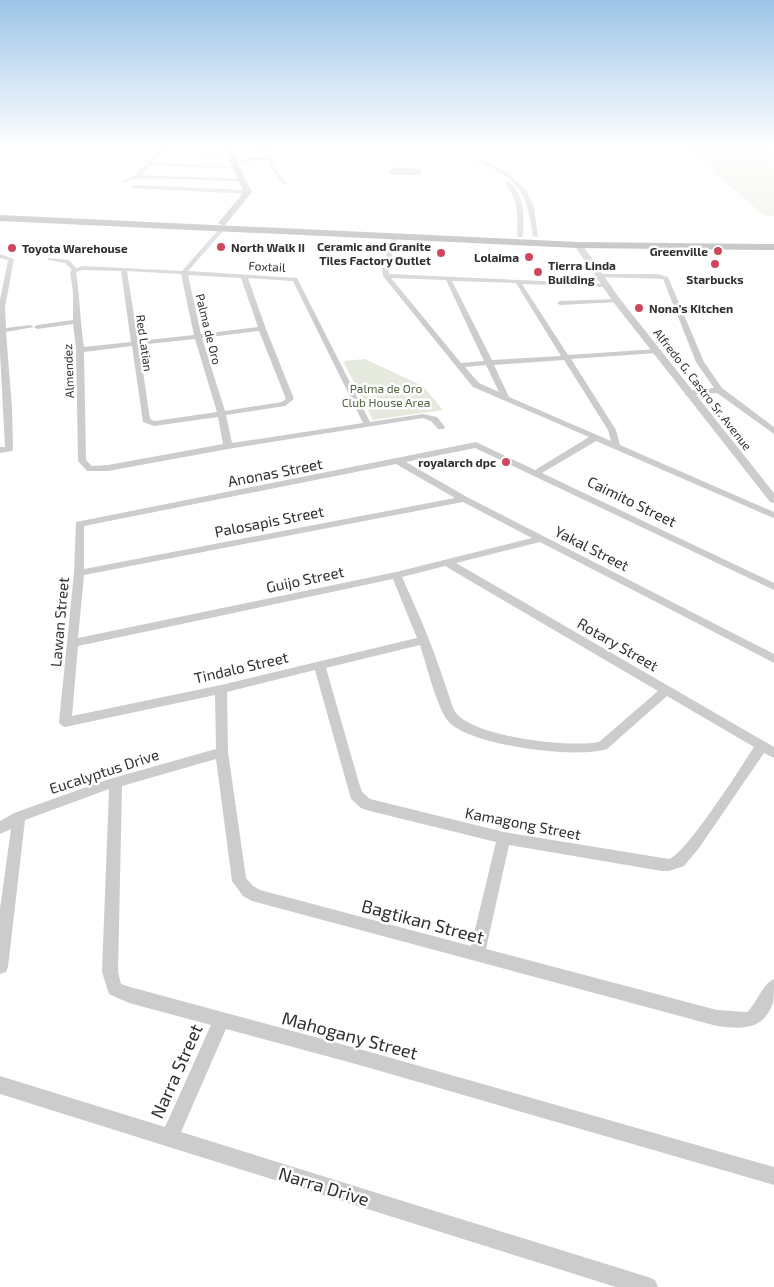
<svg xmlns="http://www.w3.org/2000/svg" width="774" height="1287" font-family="'Exo 2',sans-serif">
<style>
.green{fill:#e6eade}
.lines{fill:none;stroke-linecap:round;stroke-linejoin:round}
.taxiway{fill:#c2c2c2;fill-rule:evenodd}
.minor{fill:#ccc;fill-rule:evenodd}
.tertiary{fill:#ccc;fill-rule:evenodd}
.secondary{fill:#b9b9b9;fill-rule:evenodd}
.trunk{fill:#9e9e9e;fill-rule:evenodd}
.poi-dot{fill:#d0465b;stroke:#fff;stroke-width:2}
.labels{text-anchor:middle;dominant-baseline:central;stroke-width:5;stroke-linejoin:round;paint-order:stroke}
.far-poi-label{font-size:12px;font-weight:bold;fill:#2f2f2f;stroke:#fff;text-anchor:end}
.far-street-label{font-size:12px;fill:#2f2f2f;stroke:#fff}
.far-park-label{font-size:12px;fill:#556541;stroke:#fff}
.street-label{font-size:15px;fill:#2f2f2f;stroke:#fff}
.near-street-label{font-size:18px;fill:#2f2f2f;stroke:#fff}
</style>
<rect width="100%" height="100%" fill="#fff"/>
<path class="green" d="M 686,147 L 766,147 L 774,153 L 774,216 L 764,216 Z
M 365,359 L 423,386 L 443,410 L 373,420 L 343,361 Z"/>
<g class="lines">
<path class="taxiway" d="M 397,167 L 420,169 L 422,172 L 420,175 L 391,175 L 389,172 L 391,169 Z"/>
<path class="minor" d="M 164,147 L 168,147 L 153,163 L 238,167 L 236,168 L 150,165 L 141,175 L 244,179 L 241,181 L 138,178 L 122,183 L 122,181 L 135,175 Z
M 247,147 L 269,149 L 278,172 L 287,184 L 283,184 L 274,172 L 269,160 L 232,162 L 234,160 L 267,157 L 265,151 Z
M 288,147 L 292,147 L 289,151 L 285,151 Z
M 196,153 L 231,154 L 233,155 L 231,156 L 194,155 Z
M 474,158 L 485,161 L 508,173 L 526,190 L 534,207 L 538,237 L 533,236 C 526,189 519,179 474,160 Z
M 508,181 C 525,193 524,217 523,236 L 520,238 L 517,236 C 518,216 518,199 505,183 Z
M 133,185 L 248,190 L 251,192 L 248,194 L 131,188 Z
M 220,228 L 225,229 L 188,271 L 297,278 L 370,422 L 423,414 L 437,417 L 445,427 L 444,429 L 438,429 L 431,421 L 423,418 L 228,449 L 108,471 L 87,471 L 78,461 L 76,348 L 73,324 L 37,329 L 34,327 L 6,332 L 12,408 L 13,449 L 12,451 L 0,453 L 0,447 L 5,447 L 0,353 L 0,300 L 8,260 L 0,258 L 0,254 L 14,259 L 5,307 L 6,328 L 30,325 L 34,327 L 37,325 L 73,320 L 73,292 L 70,272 L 72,270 L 65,263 L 48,260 L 48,258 L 69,260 L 76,268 L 83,266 L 182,271 ZM 83,270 L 121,271 L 131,342 L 84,347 C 80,322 80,297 76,272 ZM 127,271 L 181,274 L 194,335 L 138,341 ZM 188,275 L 241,278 L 258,327 L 201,334 ZM 248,278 L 293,281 L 363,423 L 232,443 L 226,415 L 285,406 L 294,399 L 266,329 ZM 259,331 L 286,399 L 282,402 L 225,411 L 202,338 ZM 195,339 L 217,412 L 155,421 L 150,419 L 139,345 ZM 132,346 L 143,422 L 154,426 L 218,417 L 223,444 L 108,465 L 92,466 L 86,460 L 84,352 Z
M 395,235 L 398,237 L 388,268 L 389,274 L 607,284 L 608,285 L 605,287 L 522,284 L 568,355 L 657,349 L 661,351 L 657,353 L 571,359 L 616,430 L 620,445 L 774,512 L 774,518 L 771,517 L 596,441 L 542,473 L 774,583 L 774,590 L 475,448 L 406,462 L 467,497 L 774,654 L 774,663 L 540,542 L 456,563 L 774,747 L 774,758 L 764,753 L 699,848 L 684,866 L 669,871 L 662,871 L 509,845 L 486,949 L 717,1010 L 747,1012 C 757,1003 762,984 774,979 C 774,986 774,997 773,1003 C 763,1031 741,1029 717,1026 L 252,901 L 243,896 L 232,881 L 216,759 L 122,786 L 118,972 L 121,984 L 130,987 L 363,1050 L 774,1167 L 774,1185 L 363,1066 L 226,1029 L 181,1132 L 648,1277 L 655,1280 L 658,1287 L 616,1287 L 0,1094 L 0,1076 L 165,1127 L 211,1025 L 129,1003 L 109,994 L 102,972 L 109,789 L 25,820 L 8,967 L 6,972 L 0,974 L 0,909 L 11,829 L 0,834 L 0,821 L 14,813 L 106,780 L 216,749 L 215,695 L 65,727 L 61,725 L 59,722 L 74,573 L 76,522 L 476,442 L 535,470 L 589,437 L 473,387 L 383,276 L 382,268 L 392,237 ZM 391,278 L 446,280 L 484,361 L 461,363 ZM 452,281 L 516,283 L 561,356 L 492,360 ZM 564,360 L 608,430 L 611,441 L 509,397 L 494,365 ZM 486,365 L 499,392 L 479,383 L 465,367 ZM 396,464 L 455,498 L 84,569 L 84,526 ZM 463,502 L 532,538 L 396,572 L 78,638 L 84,575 ZM 445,566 L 658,691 L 599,742 C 571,748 476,737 457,714 C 452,709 451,700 448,693 C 442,675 436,657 429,640 C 421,618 411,598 402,577 ZM 393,579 L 417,638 L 221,685 L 72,716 L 78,646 ZM 420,645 C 426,663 437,708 448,721 C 469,746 577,759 607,749 L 667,696 L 754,747 C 741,767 686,854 669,859 L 504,832 L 370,799 L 362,792 L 359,783 L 326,668 ZM 315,670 L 351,799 L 361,808 L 366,810 L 496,842 L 471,946 L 260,890 L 253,886 L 246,878 L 228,752 L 227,692 Z
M 597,274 L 657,274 L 668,277 L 704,362 L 722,388 L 774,427 L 774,434 L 717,393 L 685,395 L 685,391 L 688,391 L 714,388 L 696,362 L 663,279 L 599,277 L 597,276 Z
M 617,299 L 620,301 L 619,302 L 560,305 L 557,303 L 560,301 Z"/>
<path class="tertiary" d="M 575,243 L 581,243 L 620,299 L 774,493 L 774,503 L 770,502 L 614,303 L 574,245 Z"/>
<path class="secondary" d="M 223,147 L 229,147 L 252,192 L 225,225 L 222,225 L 218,223 L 244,192 Z"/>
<path class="trunk" d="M 0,215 L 578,242 L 774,244 L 774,250 L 578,248 L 0,221 Z"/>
</g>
<linearGradient id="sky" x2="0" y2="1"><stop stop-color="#9dc5e8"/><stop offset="0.45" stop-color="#fff"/><stop offset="1" stop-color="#fff" stop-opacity="0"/></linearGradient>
<rect width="774" height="327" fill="url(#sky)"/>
<g class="poi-dot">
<circle cx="221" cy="247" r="5"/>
<circle cx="12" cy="248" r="5"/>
<circle cx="718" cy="251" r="5"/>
<circle cx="441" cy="253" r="5"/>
<circle cx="529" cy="257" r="5"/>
<circle cx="715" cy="264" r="5"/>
<circle cx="538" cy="272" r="5"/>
<circle cx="639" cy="308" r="5"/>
<circle cx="506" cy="462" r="5"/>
</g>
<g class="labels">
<g class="far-poi-label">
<text x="431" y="246">Ceramic and Granite<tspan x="431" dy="14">Tiles Factory Outlet</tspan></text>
<text x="231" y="247" text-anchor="start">North Walk II</text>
<text x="22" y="248" text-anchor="start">Toyota Warehouse</text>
<text x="708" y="251">Greenville</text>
<text x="519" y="257">Lolaima</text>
<text x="548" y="265" text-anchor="start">Tierra Linda<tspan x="548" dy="14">Building</tspan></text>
<text x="715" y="279" text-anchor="middle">Starbucks</text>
<text x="649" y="308" text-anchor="start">Nona's Kitchen</text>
<text x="496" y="462">royalarch dpc</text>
</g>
<g class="far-street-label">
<text transform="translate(267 266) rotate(3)">Foxtail</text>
<text transform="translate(209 329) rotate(76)">Palma de Oro</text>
<text transform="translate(145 343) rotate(82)">Red Latian</text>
<text transform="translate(68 371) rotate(-92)">Almendez</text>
<text transform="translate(703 389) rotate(52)">Alfredo G. Castro Sr. Avenue</text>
</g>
<g class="far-park-label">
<text x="386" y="388">Palma de Oro<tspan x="386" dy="14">Club House Area</tspan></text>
</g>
<g class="street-label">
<text transform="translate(275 472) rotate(-11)">Anonas Street</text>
<text transform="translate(632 501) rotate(26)">Caimito Street</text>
<text transform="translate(269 521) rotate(-11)">Palosapis Street</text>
<text transform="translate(592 548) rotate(27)">Yakal Street</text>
<text transform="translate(305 579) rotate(-12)">Guijo Street</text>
<text transform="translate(59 622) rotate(-85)">Lawan Street</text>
<text transform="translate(618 644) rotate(30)">Rotary Street</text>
<text transform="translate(241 667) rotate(-13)">Tindalo Street</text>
<text transform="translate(104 771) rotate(-18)">Eucalyptus Drive</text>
<text transform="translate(523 823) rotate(11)">Kamagong Street</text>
</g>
<g class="near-street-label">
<text transform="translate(423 921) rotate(15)">Bagtikan Street</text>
<text transform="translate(350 1035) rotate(15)">Mahogany Street</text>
<text transform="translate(176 1071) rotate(-66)">Narra Street</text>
<text transform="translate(324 1186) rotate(17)">Narra Drive</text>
</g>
</g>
</svg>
